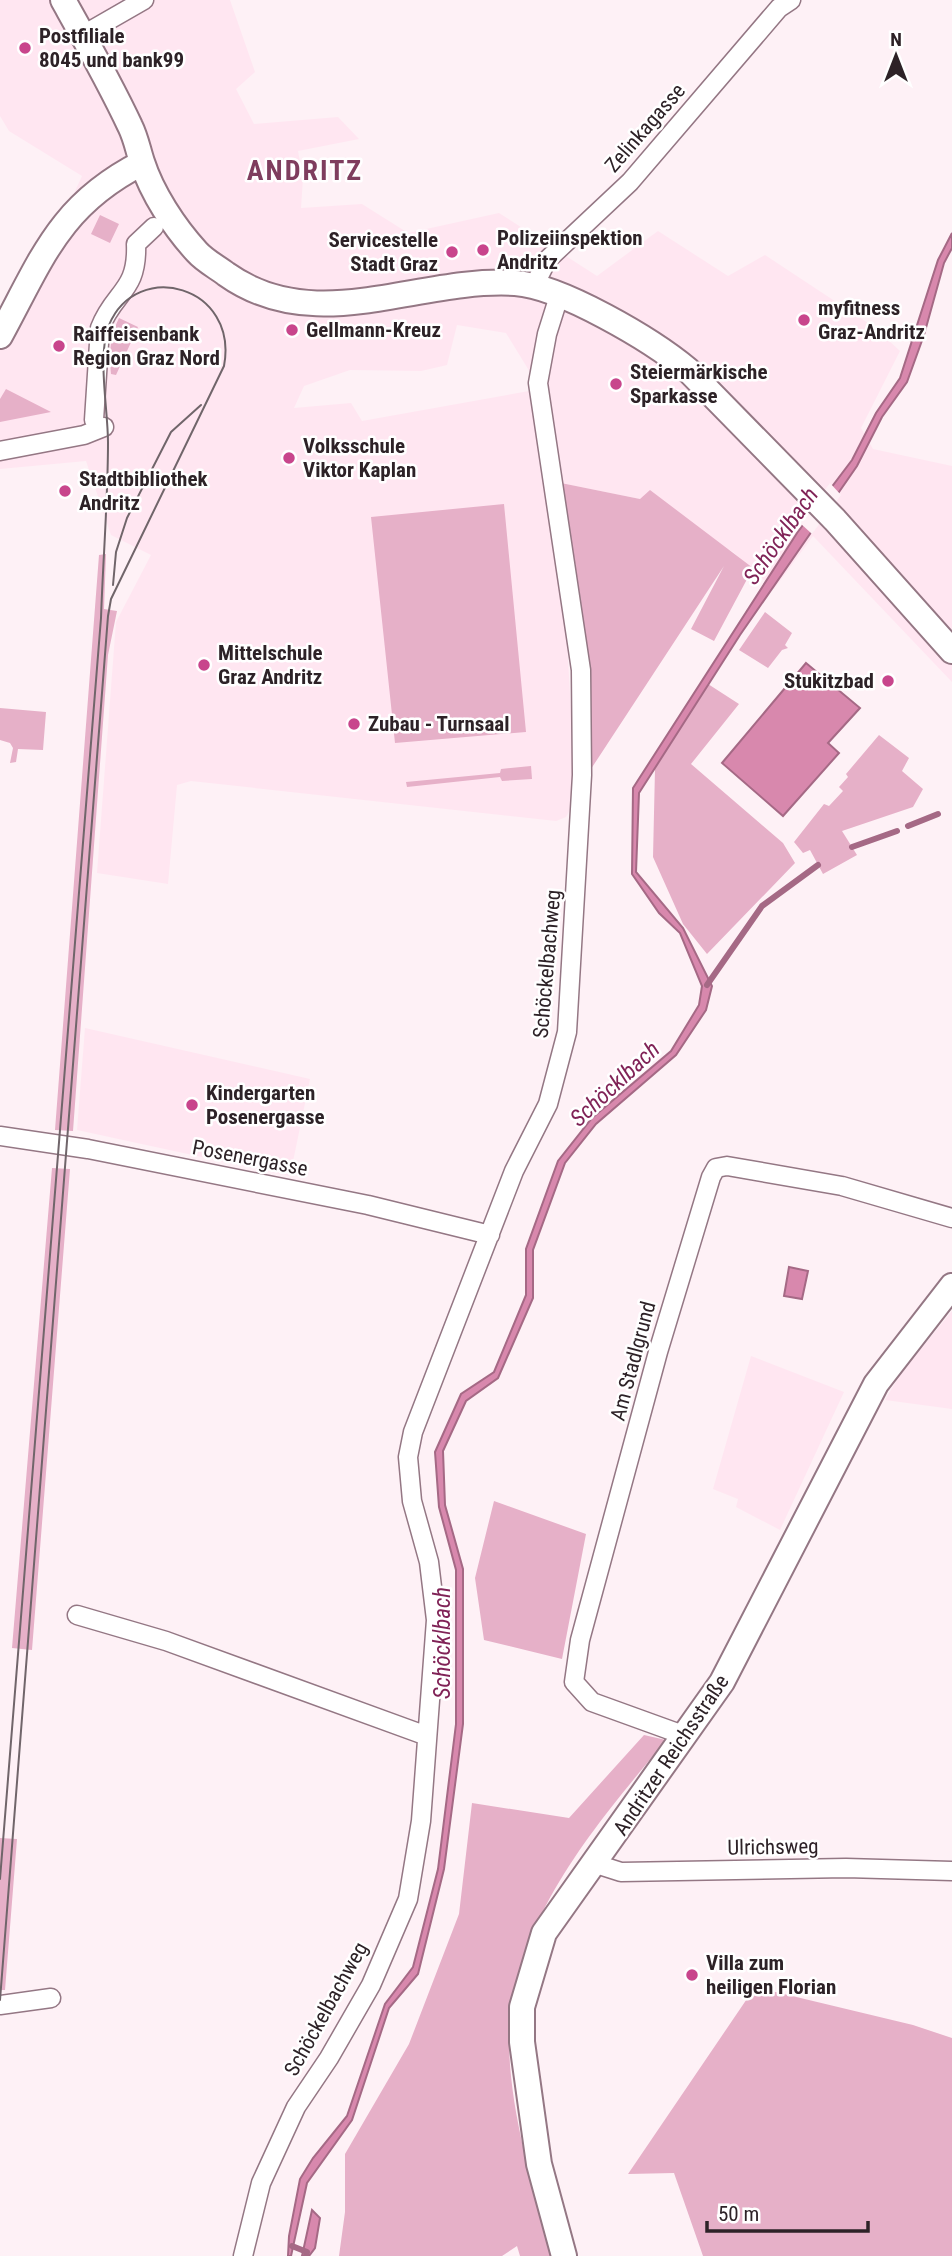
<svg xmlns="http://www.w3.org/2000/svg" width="952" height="2256" font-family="'Roboto Condensed',sans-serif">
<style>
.built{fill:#ffe6f1}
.green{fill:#e6b0c8}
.water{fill:#d888ad;stroke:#a56985;stroke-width:2}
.pier{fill:#fef1f6}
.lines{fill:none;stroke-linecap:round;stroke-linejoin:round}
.stream{stroke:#a56985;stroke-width:6}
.street-casing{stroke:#947784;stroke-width:21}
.secondary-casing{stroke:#947784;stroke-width:28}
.street{stroke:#fff;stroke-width:18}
.secondary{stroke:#fff;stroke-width:24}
.tram{stroke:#70656a;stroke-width:2}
.poi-dot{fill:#c8458c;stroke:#fff;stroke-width:2.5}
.labels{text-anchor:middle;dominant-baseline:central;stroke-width:5;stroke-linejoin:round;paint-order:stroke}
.poi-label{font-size:21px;font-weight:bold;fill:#2d2227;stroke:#fff;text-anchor:start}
.street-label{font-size:21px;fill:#2d2227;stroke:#fff}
.water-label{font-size:23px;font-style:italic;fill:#802357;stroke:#fff}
.district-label{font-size:28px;font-weight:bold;letter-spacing:2px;fill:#7f3d5e;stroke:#fff}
</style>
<rect width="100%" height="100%" fill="#fef1f6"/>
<path class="built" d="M 0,0 L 230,0 L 255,72 L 236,89 L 254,124 L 338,117 L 359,139 L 298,151 L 303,178 L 301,208 L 362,204 L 408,233 L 499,213 L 597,276 L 658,231 L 728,276 L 765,255 L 874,327 L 900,351 L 861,428 L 873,449 L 952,466 L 952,682 L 813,536 L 774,589 L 733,552 L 640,499 L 561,483 L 536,382 L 506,333 L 457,325 L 447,365 L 421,371 L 350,370 L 304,386 L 294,408 L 351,403 L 362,421 L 529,391 L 565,607 L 573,746 L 571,808 L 566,817 L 556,821 L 191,781 L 177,785 L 168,884 L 97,873 L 116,622 L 151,555 L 111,535 L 86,461 L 0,469 L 0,330 L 33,283 L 82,176 L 9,131 L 0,116 Z
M 85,1028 L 310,1079 L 290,1176 L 77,1130 Z
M 952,1311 L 952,1409 L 885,1400 L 901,1373 Z
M 751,1356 L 844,1392 L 780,1530 L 736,1507 L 738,1499 L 713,1489 Z"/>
<path class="green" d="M 100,215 L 119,224 L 110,243 L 91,234 Z
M 119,318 L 138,327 L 116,375 L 111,374 C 109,352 110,337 119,318 Z
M 6,389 L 51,412 L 0,422 L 0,399 Z
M 561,483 L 640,499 L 650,490 L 753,568 L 714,641 L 691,629 L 724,566 L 589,772 C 594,674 579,578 561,483 Z
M 504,504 L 526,732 L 395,743 L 371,517 Z
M 106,554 L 104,609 L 117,611 L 108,655 L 73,1131 L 55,1130 L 99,555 Z
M 765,612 L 792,633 L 785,645 L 788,648 L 782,650 L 768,668 L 739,650 Z
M 708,684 L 739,704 L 691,764 L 783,843 L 795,863 L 707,954 L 683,924 L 653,857 L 655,769 Z
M 0,708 L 46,712 L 43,750 L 18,749 L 16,762 L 10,763 L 13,748 L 10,743 L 0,740 Z
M 879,735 L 909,758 L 902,771 L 923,789 L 913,807 L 842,831 L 857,855 L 823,874 L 810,850 L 803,853 L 794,842 L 824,804 L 829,806 L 843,791 L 839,787 L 848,777 L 846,774 Z
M 531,766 L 532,779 L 502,781 L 500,777 L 407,787 L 406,782 L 500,773 L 501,769 Z
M 52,1168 L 70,1169 L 32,1650 L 12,1648 Z
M 494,1501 L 586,1534 L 562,1659 L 484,1640 L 475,1578 Z
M 644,1735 L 666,1740 C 588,1835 500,1934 510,2065 C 515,2130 535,2194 553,2256 L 520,2256 L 517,2246 L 502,2256 L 339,2256 L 345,2212 L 345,2154 L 409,2044 L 459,1914 L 472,1803 L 569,1818 Z
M 0,1838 L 17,1839 L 5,1990 L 0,1990 Z
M 755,1987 L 913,2025 L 952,2038 L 952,2256 L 703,2256 L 674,2173 L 628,2174 Z"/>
<path class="water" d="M 952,233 L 952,248 L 944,263 L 924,335 L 907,382 L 882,417 L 857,466 L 740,635 L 639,793 L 636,872 L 683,928 L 712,986 L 706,1010 L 676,1055 L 596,1124 L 565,1163 L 533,1250 L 533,1298 L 498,1378 L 466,1401 L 443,1451 L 445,1505 L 463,1569 L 463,1724 L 444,1869 L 418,1974 L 389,2008 L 352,2120 L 307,2183 L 291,2256 L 288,2256 L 289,2236 L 300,2179 L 313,2158 L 347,2116 L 385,2004 L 413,1967 L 438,1869 L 456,1724 L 456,1570 L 439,1507 L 435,1452 L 461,1394 L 494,1372 L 526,1295 L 526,1249 L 558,1161 L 592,1118 L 671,1051 L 699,1005 L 702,986 L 680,933 L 659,913 L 632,874 L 633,788 L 797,533 L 852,460 L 876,413 L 900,378 L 938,260 Z
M 806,663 L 860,708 L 828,743 L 839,753 L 783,816 L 722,763 Z
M 789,1267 L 808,1271 L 802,1299 L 784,1296 Z
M 312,2210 L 320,2218 L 315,2248 L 309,2256 L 302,2256 Z"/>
<path class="pier" d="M 830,483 L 841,495 L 812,534 L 800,523 Z"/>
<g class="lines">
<path class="stream" d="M 908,826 L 938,814
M 852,847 L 897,831
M 707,985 L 762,906 L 818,865
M 292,2246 L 307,2252 L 306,2256"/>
<g class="street-casing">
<path id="street" d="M 83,35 L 144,0
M 534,286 L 547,260 L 630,182 L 779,8 L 791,0
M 94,420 L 100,328 C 114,291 138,292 136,244 L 154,227
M 0,451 L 84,435 L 104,427
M 0,1136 L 88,1149 L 368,1205 L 490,1235
M 77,1615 L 166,1641 L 427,1736
M 686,1736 L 592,1702 L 574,1682 L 580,1640 L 658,1352 L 711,1177 L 716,1168 L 727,1166 L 842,1186 L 952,1218
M 596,1864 L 621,1872 L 846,1868 L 952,1871
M 0,2005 L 51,1998
M 243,2256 L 261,2183 L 296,2107 L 329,2058 L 371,1985 L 408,1899 L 421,1821 L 436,1620 L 429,1562 L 412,1501 L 408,1457 L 413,1432 L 514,1171 L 548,1104 L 567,1032 L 582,775 L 581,670 L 538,383 L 547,334 L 559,296"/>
</g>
<g class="secondary-casing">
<path id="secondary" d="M 63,0 C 86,41 110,83 130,126 C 136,138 138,150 142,162 C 152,193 174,227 197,252 C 205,261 217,267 226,274 C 316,338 417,277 515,283 C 561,286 652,340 688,370 L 835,520 L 952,651
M 0,336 C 42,259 59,205 142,163
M 564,2256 L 539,2164 L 522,2042 L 522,2007 L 544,1933 L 722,1682 L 876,1384 L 952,1286"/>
</g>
<use href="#street" class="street"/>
<use href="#secondary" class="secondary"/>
<path class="tram" d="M 113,585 L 116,552 L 127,518 L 171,432 L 201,405
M 0,1879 L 101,618 C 103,559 108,500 108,442 C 108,409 97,355 109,325 C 137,258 239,286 224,366 L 111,599 L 108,616 L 0,2000"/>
</g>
<g class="poi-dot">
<circle cx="25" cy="48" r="7"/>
<circle cx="483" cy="250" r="7"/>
<circle cx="452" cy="252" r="7"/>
<circle cx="804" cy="320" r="7"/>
<circle cx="292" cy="330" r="7"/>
<circle cx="59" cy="346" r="7"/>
<circle cx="616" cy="384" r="7"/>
<circle cx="289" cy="458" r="7"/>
<circle cx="65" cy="491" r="7"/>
<circle cx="204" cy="665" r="7"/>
<circle cx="888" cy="681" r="7"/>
<circle cx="354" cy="724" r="7"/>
<circle cx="192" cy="1105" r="7"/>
<circle cx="692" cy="1975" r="7"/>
</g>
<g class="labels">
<g class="poi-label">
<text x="39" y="36">Postfiliale<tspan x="39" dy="24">8045 und bank99</tspan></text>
<text x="497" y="238">Polizeiinspektion<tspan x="497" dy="24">Andritz</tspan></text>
<text x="438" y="240" text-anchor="end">Servicestelle<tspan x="438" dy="24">Stadt Graz</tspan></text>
<text x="818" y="308">myfitness<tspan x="818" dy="24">Graz-Andritz</tspan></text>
<text x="306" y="330">Gellmann-Kreuz</text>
<text x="73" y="334">Raiffeisenbank<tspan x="73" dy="24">Region Graz Nord</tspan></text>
<text x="630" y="372">Steiermärkische<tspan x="630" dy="24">Sparkasse</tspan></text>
<text x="303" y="446">Volksschule<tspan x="303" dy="24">Viktor Kaplan</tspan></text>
<text x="79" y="479">Stadtbibliothek<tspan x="79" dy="24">Andritz</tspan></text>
<text x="218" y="653">Mittelschule<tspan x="218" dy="24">Graz Andritz</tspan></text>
<text x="874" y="681" text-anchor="end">Stukitzbad</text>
<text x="368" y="724">Zubau - Turnsaal</text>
<text x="206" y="1093">Kindergarten<tspan x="206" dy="24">Posenergasse</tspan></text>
<text x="706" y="1963">Villa zum<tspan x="706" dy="24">heiligen Florian</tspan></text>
</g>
<g class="street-label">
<text transform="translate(645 128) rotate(-49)">Zelinkagasse</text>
<text transform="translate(547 964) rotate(-85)">Schöckelbachweg</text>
<text transform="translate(250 1158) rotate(11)">Posenergasse</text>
<text transform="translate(633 1361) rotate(-75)">Am Stadlgrund</text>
<text transform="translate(671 1755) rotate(-56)">Andritzer Reichsstraße</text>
<text transform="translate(773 1847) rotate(-1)">Ulrichsweg</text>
<text transform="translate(326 2009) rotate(-61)">Schöckelbachweg</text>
</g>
<g class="water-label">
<text transform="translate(781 536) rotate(-55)">Schöcklbach</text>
<text transform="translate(615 1084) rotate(-43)">Schöcklbach</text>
<text transform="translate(442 1643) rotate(-90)">Schöcklbach</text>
</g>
<g class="district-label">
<text x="305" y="170">ANDRITZ</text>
</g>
</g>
<g transform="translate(896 56)" stroke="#ffffff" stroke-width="5" paint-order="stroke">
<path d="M0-5L12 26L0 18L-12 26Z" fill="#2d2227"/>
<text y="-10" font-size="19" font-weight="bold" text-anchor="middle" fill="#2d2227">N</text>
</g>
<path d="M707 2221v10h161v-10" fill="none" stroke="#2d2227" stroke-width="3.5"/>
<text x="718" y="2221" font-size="21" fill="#2d2227" stroke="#ffffff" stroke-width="5" paint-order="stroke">50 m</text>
</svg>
